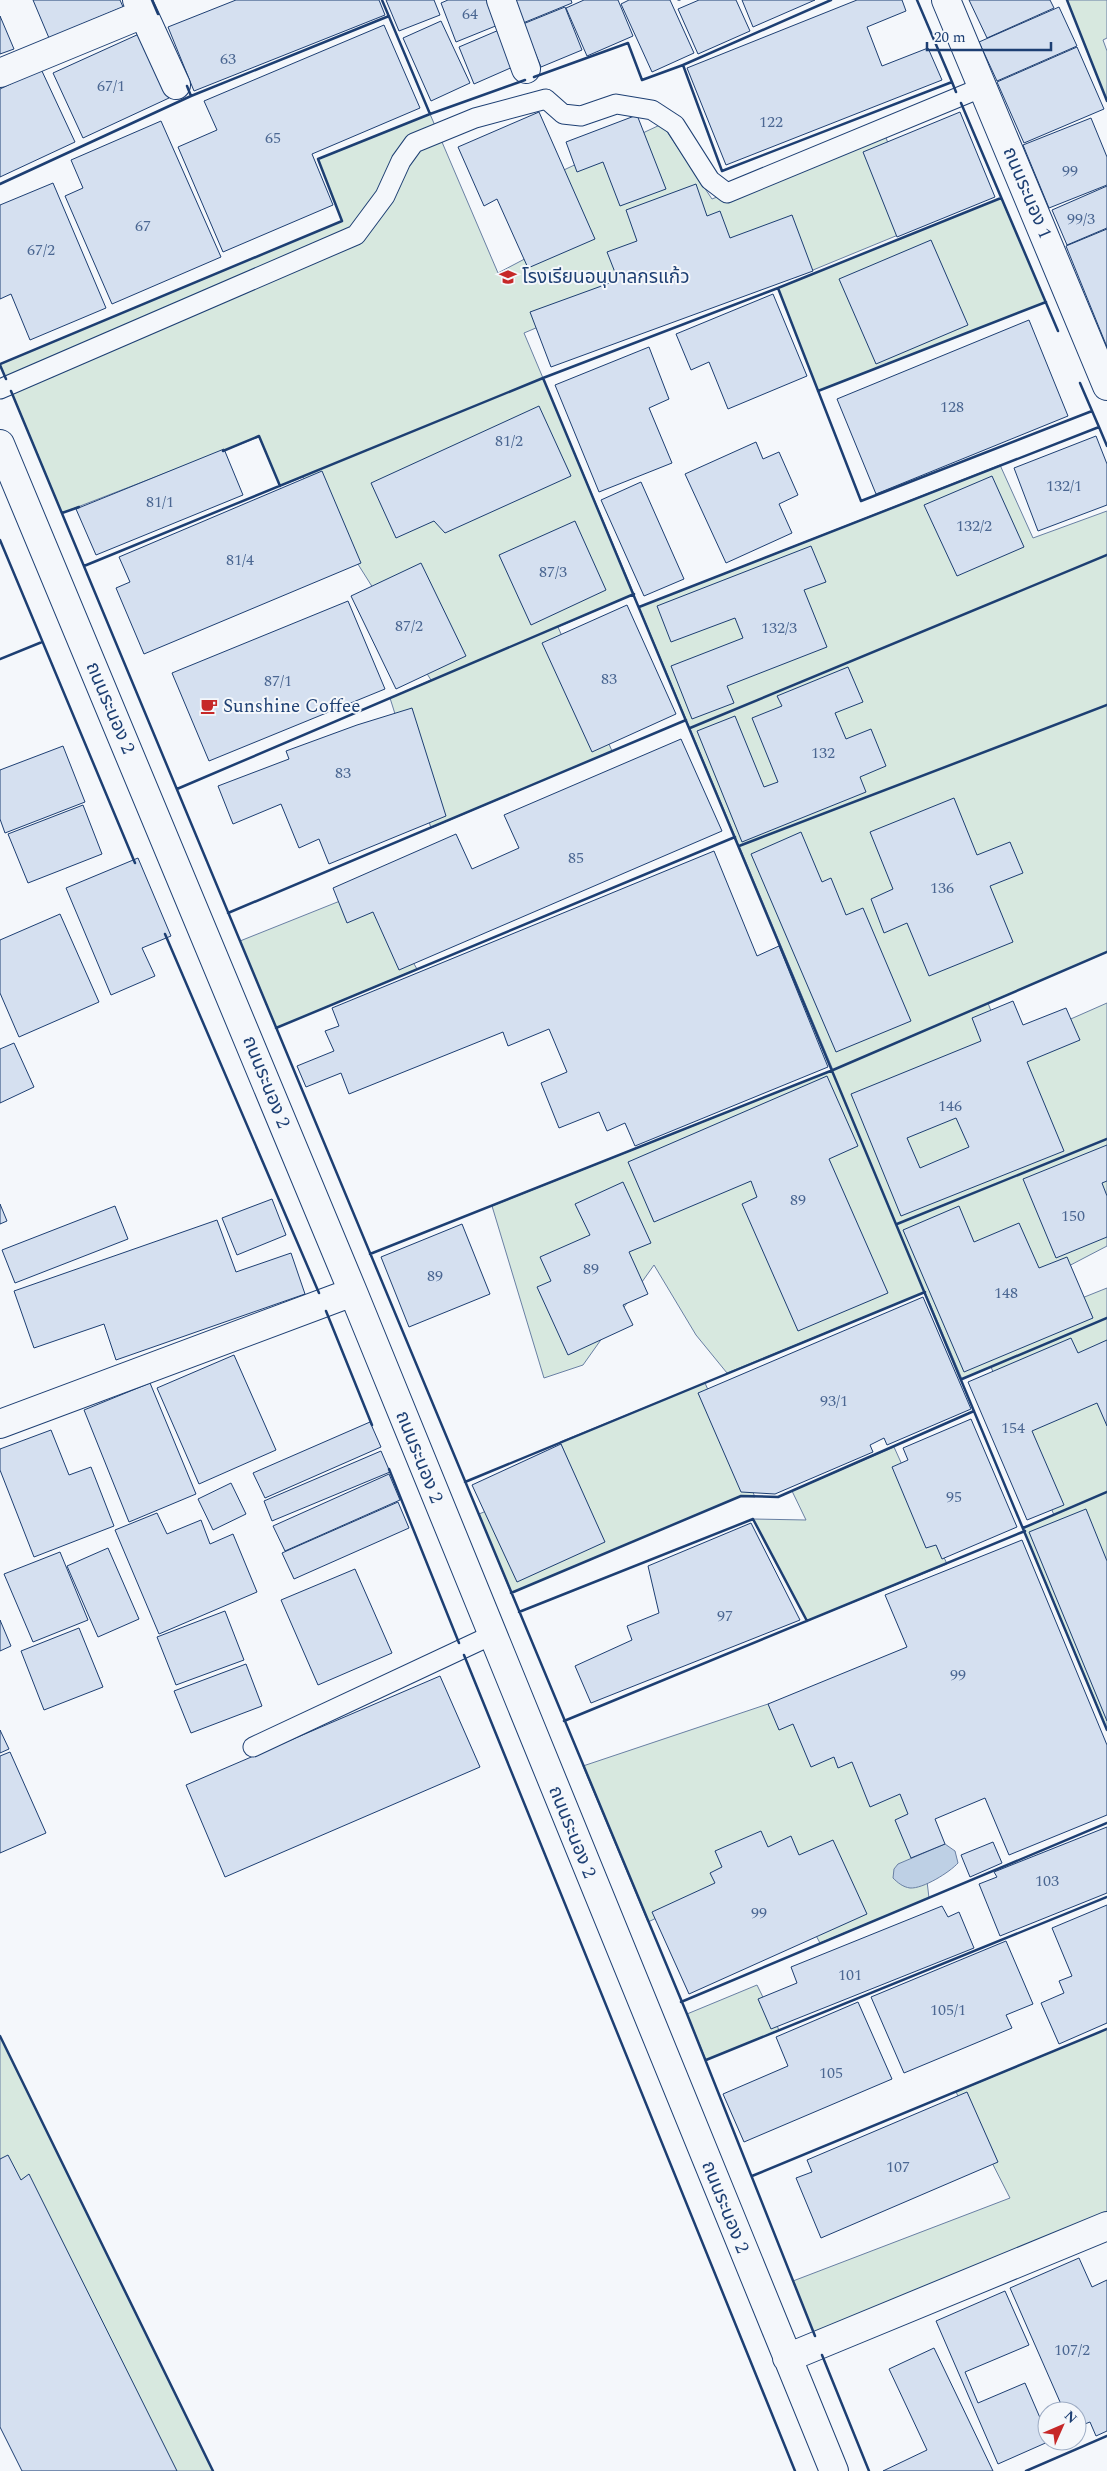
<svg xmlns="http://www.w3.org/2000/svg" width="1107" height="2471" font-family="Spectral,'Noto Sans Thai',serif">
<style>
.green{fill:#d7e8df;stroke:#687fa3}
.water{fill:#bed0e5;stroke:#687fa3}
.building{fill:#d5e0f0;stroke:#1d3f73;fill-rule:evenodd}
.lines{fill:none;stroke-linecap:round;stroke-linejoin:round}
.service-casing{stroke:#1d3f73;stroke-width:21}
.minor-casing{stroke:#1d3f73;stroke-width:30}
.path{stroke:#5e769c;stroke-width:3;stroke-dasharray:4 2.5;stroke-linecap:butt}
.service{stroke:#f4f7fb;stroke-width:19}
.minor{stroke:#f4f7fb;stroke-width:28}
.wall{stroke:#1d3f73;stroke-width:2.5}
.labels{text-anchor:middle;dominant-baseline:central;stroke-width:4;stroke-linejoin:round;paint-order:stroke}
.number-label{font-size:16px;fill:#4b6792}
.street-label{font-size:19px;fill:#1d3f73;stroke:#f4f7fb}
.poi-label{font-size:19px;fill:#1d3f73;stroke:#f4f7fb;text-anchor:start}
</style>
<rect width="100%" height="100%" fill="#f4f7fb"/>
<path class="green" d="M 1067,0 L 1107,0 L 1107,38 L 1103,40 L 1107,51 L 1107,101 Z
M 430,114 L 498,273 L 574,233 L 551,176 L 662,124 L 712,199 L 883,130 L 920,226 L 796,277 L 692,262 L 524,333 L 634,594 L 558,627 L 612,751 L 431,828 L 390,698 L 431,680 L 303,477 L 280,486 L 259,437 L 62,513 L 0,364 L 342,221 L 318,159 Z
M 1001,198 L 1046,302 L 818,391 L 778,288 Z
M 1000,465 L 1033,538 L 1107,511 L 1107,952 L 988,1003 L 1005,1048 L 1107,1003 L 1107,1194 L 1104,1197 L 1107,1204 L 1107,1246 L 1061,1270 L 1072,1302 L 1107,1288 L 1107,1729 L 1023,1528 L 1054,1515 L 991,1367 L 962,1379 L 925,1292 L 727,1373 L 696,1335 L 654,1265 L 583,1365 L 544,1378 L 492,1206 L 833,1070 L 639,607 Z
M 370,889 L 417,969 L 276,1028 L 240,941 Z
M 705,1383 L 755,1497 L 741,1496 L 511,1593 L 479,1514 L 574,1475 L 560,1442 Z
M 894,1447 L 947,1564 L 807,1621 L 753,1519 L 806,1520 L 792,1491 Z
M 768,1704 L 914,1773 L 929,1898 L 820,1943 L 776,1861 L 648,1922 L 583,1766 Z
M 757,1985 L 779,2030 L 706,2060 L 687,2014 Z
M 1107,2029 L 1107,2212 L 814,2333 L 793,2281 L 1010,2198 L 956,2092 Z
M 0,2036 L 213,2471 L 110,2471 L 0,2264 Z"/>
<path class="water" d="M 945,1844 L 955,1851 L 958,1863 C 950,1872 923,1889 910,1888 C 903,1887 898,1883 893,1878 L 894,1869 L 898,1864 Z"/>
<path class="building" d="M 33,0 L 120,0 L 123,7 L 49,38 Z
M 236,0 L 379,0 L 385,15 L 194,91 L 168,27 Z
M 386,0 L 434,0 L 440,15 L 399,31 Z
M 448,0 L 488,0 L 498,25 L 456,42 L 441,3 Z
M 514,0 L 571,0 L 572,3 L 523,23 Z
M 584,0 L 618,0 L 633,36 L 587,56 L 566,8 Z
M 629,0 L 670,0 L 694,53 L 652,72 L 621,4 Z
M 699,0 L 736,0 L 750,31 L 698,54 L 678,9 Z
M 742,0 L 815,0 L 753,27 Z
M 857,0 L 902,0 L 906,11 L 867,27 L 882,66 L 928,48 L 942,80 L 726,165 L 687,68 Z
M 969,0 L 1050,0 L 1054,8 L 987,38 Z
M 565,7 L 582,50 L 541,67 L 523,24 Z
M 1059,7 L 1077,46 L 997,81 L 979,42 Z
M 0,16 L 14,49 L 0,54 Z
M 441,21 L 470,83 L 431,101 L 403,38 Z
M 384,25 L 420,108 L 312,154 L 333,205 L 223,252 L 178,147 L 217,130 L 204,101 Z
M 499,30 L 515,66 L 474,84 L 459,47 Z
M 139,34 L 169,98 L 83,138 L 53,73 Z
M 1077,47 L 1104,109 L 1024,143 L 997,82 Z
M 41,69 L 75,142 L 0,177 L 0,89 Z
M 539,112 L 595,239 L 528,268 L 497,199 L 484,206 L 458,147 Z
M 960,112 L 995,197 L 897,237 L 863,152 Z
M 637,115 L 666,189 L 620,206 L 603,162 L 577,172 L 566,142 Z
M 1091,118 L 1107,157 L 1107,185 L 1049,208 L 1023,145 Z
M 161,121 L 221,257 L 112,304 L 65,196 L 83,188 L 71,160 Z
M 53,183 L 106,308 L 30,340 L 11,294 L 0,299 L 0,205 Z
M 696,184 L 707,216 L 720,211 L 730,238 L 792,215 L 813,271 L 551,367 L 530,312 L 618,280 L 607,252 L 637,241 L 626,210 Z
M 1107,186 L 1107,228 L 1067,245 L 1052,210 Z
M 1107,229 L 1107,347 L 1066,246 Z
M 931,240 L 968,325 L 876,364 L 839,279 Z
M 773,294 L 807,376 L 728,409 L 709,362 L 691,370 L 676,334 Z
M 1029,320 L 1068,416 L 876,494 L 837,399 Z
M 649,347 L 669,399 L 649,408 L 672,463 L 599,492 L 555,385 Z
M 539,406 L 571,476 L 445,533 L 434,521 L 396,538 L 371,483 Z
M 1096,436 L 1107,464 L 1107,505 L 1038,531 L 1014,468 Z
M 756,442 L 763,459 L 779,452 L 798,495 L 779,504 L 792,533 L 726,563 L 685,474 Z
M 224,449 L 243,495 L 96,555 L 76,509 Z
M 322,471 L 361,563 L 144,654 L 116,588 L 130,582 L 119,557 Z
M 992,476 L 1024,547 L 957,576 L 924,505 Z
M 641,482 L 684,579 L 644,596 L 601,500 Z
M 575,521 L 606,590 L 531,625 L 499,555 Z
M 811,546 L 826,582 L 804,590 L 827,647 L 727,686 L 734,703 L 692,719 L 671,666 L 743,638 L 735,618 L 671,642 L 657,606 Z
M 421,563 L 466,656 L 396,689 L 351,596 Z
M 348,601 L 385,689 L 209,761 L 172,673 Z
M 627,605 L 676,714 L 592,752 L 542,643 Z
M 848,667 L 863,702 L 835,713 L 846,739 L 871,729 L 886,766 L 860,777 L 866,792 L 742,842 L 697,731 L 735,716 L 764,787 L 778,782 L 752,718 L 782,706 L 777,696 Z
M 412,708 L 446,816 L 329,864 L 319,839 L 299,848 L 281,804 L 233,824 L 218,786 L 289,759 L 286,751 L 357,725 Z
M 681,739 L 722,831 L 399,970 L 373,912 L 347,923 L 333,888 L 456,834 L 472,869 L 519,848 L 504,815 Z
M 63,746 L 85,802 L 5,833 L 0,819 L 0,770 Z
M 954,798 L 977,855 L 1010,842 L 1023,873 L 990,886 L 1013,942 L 929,976 L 907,923 L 884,933 L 871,899 L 893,889 L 870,832 Z
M 83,805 L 102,854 L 28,883 L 8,834 Z
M 801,832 L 822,882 L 831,878 L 846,915 L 863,908 L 911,1021 L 836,1052 L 751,854 Z
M 714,851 L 757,956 L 779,946 L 828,1067 L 635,1146 L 625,1123 L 607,1131 L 599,1112 L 559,1128 L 541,1083 L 567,1072 L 549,1029 L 508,1046 L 503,1032 L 349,1094 L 341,1073 L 306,1087 L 297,1066 L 334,1051 L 325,1031 L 339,1026 L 332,1008 Z
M 138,858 L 171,936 L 142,948 L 155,976 L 111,995 L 66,888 Z
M 60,914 L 99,1002 L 19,1037 L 0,993 L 0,940 Z
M 1013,1001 L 1023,1025 L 1066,1008 L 1080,1040 L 1027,1062 L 1064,1151 L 901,1216 L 851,1094 L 981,1041 L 972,1018 ZM 956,1118 L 969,1147 L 920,1168 L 907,1138 Z
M 14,1043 L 34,1087 L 0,1103 L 0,1049 Z
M 827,1076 L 858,1146 L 829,1159 L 888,1293 L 798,1331 L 742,1204 L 757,1197 L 751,1181 L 654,1222 L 628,1162 Z
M 1107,1145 L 1107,1181 L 1102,1183 L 1107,1196 L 1107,1237 L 1056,1258 L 1023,1179 Z
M 623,1182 L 651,1243 L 629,1252 L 648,1294 L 623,1305 L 633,1325 L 568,1355 L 537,1287 L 551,1281 L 540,1257 L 590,1235 L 575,1204 Z
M 272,1199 L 286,1235 L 237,1255 L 222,1218 Z
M 0,1204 L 7,1221 L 0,1224 Z
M 115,1206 L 128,1239 L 15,1283 L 2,1250 Z
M 959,1206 L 974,1242 L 1019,1223 L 1039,1268 L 1067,1257 L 1093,1318 L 964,1372 L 903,1230 Z
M 217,1220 L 236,1272 L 291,1253 L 305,1294 L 116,1360 L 104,1324 L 34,1348 L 14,1291 Z
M 462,1224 L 490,1294 L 409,1327 L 381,1257 Z
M 923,1297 L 971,1409 L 887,1445 L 884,1438 L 870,1445 L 873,1452 L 775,1494 L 741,1492 L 698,1393 Z
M 1071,1338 L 1078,1353 L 1107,1340 L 1107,1426 L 1097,1403 L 1032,1431 L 1064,1505 L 1027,1520 L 968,1382 Z
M 234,1355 L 276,1450 L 199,1484 L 157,1388 Z
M 150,1383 L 196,1494 L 129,1522 L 84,1410 Z
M 971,1419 L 1017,1527 L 942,1559 L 936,1545 L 926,1548 L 892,1467 L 908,1460 L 903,1448 Z
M 370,1422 L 381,1447 L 265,1498 L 253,1473 Z
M 51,1430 L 69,1475 L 91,1467 L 114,1526 L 34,1557 L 0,1470 L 0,1449 Z
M 561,1444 L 605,1542 L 517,1582 L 472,1485 Z
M 381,1451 L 390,1472 L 272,1521 L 264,1501 Z
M 389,1474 L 400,1500 L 285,1551 L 273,1526 Z
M 231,1483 L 246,1514 L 213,1530 L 198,1499 Z
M 398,1502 L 409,1528 L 294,1579 L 282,1553 Z
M 1086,1509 L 1107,1561 L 1107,1721 L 1029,1532 Z
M 157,1513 L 167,1534 L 201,1520 L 210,1544 L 233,1534 L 257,1592 L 159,1634 L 115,1530 Z
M 751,1523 L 800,1620 L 591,1703 L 575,1666 L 632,1640 L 627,1626 L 659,1613 L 648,1566 Z
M 1022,1540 L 1107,1745 L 1107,1815 L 1009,1855 L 985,1798 L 935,1819 L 945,1844 L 911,1858 L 895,1820 L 908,1814 L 900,1794 L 870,1807 L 852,1762 L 838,1768 L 834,1757 L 811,1767 L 793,1724 L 779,1730 L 768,1704 L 907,1647 L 885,1595 Z
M 108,1548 L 139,1619 L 98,1637 L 67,1566 Z
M 60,1552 L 88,1620 L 33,1642 L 4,1574 Z
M 355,1569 L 392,1653 L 318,1685 L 281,1600 Z
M 225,1611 L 244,1660 L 176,1685 L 157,1637 Z
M 0,1620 L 11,1646 L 0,1651 Z
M 79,1628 L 103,1687 L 44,1710 L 21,1651 Z
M 246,1664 L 262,1706 L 191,1733 L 174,1691 Z
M 440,1676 L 480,1767 L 225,1877 L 186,1785 Z
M 0,1730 L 9,1749 L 0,1753 Z
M 10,1752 L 46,1833 L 0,1853 L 0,1756 Z
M 1107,1827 L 1107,1893 L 1000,1936 L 979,1884 L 997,1877 L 994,1872 Z
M 761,1831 L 768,1847 L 791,1836 L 799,1855 L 833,1840 L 867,1914 L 689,1994 L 652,1912 L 715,1883 L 710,1873 L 722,1867 L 715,1851 Z
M 993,1842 L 1002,1863 L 970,1877 L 961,1855 Z
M 1107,1905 L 1107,2023 L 1059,2044 L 1041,2003 L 1064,1993 L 1059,1981 L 1072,1976 L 1052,1928 Z
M 942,1906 L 948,1917 L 959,1912 L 974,1948 L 771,2029 L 758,1999 L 797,1983 L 791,1967 Z
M 1006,1941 L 1033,2004 L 1006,2015 L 1012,2028 L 904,2073 L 871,1997 Z
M 858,2002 L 892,2079 L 744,2142 L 723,2094 L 788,2066 L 776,2037 Z
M 967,2092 L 998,2162 L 821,2238 L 796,2178 L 812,2172 L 807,2160 Z
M 8,2155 L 21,2180 L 29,2174 L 177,2471 L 22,2471 L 0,2427 L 0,2159 Z
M 1079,2258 L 1092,2287 L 1107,2280 L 1107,2431 L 1096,2436 L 1090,2422 L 1077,2427 L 1077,2411 L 1064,2411 L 1010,2288 Z
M 1005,2291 L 1029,2345 L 965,2372 L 978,2403 L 1025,2383 L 1047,2434 L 1047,2441 L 1050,2441 L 998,2464 L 936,2321 Z
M 934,2348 L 993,2471 L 883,2471 L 927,2450 L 889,2369 Z"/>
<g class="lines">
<g class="service-casing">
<path id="service" d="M 0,389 L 356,235 L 385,196 L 401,161 L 414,143 L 475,118 L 546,99 L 563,114 L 581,116 L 616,104 L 652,110 L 675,125 L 710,180 L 727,193 L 983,87
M 253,1747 L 492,1635"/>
</g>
<g class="minor-casing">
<path id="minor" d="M 137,0 L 176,85
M 501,0 L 526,69
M 946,0 L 1107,386
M 0,73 L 143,14
M 0,444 L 353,1292 L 834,2471
M 0,1424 L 353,1292
M 787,2358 L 1107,2226"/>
</g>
<path class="path" d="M 679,0 L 679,1"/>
<use href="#service" class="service"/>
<use href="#minor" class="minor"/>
<path class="wall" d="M 152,0 L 158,14
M 382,0 L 430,114
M 917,0 L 952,82
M 1067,0 L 1107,101
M 683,65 L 831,0
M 534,77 L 628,43 L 642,80 L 683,65 L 722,171 L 952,82 L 956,92
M 187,86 L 191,96 L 389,16
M 961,103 L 1058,331
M 0,184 L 191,96
M 778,288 L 1001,198
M 0,364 L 342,221 L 318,159 L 430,114 L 525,80
M 0,365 L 6,379
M 543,378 L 1107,1730
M 1080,383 L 1099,427
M 11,391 L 687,2014 L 815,2336
M 818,391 L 1046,302
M 223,451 L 259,436 L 280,486
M 62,513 L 79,507
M 0,540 L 135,863
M 84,566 L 543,378 L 778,288 L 861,501 L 1092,411
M 639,607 L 1099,427 L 1107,446
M 0,659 L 42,642
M 690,728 L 1107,555
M 177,789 L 634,594
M 739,846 L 1107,705
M 228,913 L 686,720
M 165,934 L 319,1293
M 276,1028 L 735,837
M 897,1224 L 1107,1139
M 370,1254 L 833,1070 L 1107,952
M 326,1311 L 372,1425
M 962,1379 L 1107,1318
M 389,1469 L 459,1643
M 465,1482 L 925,1292
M 1023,1528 L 1107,1492
M 511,1593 L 741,1496 L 778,1497 L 974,1411
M 519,1612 L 753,1519 L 807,1621
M 464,1655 L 795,2471
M 564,1721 L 1025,1531
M 681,2002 L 1107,1823
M 0,2036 L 213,2471
M 706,2060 L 1107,1897
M 752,2176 L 1107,2029
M 822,2355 L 869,2471
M 1026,2471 L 1107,2436"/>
</g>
<defs>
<g id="school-bare" transform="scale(1.35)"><path d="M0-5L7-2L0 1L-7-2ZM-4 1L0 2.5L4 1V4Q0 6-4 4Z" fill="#c62828" stroke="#f4f7fb" stroke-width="2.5" paint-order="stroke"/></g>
<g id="cafe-bare" transform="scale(1.35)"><path d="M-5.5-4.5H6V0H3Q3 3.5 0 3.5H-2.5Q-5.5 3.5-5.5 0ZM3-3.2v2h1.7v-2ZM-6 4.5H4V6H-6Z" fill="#c62828" stroke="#f4f7fb" stroke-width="2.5" paint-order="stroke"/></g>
</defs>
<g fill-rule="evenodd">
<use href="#school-bare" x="508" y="277"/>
<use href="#cafe-bare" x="209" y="706"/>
</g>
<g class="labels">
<g class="number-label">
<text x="470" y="14">64</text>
<text x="228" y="59">63</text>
<text x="111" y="86">67/1</text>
<text x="771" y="122">122</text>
<text x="273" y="138">65</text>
<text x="1070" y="171">99</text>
<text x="1081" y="219">99/3</text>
<text x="143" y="226">67</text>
<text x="41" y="250">67/2</text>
<text x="952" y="407">128</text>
<text x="509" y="441">81/2</text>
<text x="1064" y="486">132/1</text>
<text x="160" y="502">81/1</text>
<text x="974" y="526">132/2</text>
<text x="240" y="560">81/4</text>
<text x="553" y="572">87/3</text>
<text x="409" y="626">87/2</text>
<text x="779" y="628">132/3</text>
<text x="609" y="679">83</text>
<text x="278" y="681">87/1</text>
<text x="823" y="753">132</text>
<text x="343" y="773">83</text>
<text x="576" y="858">85</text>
<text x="942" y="888">136</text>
<text x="950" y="1106">146</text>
<text x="798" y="1200">89</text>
<text x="1073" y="1216">150</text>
<text x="591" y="1269">89</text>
<text x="435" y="1276">89</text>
<text x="1006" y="1293">148</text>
<text x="834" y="1401">93/1</text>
<text x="1013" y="1428">154</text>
<text x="954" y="1497">95</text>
<text x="725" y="1616">97</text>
<text x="958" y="1675">99</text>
<text x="1047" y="1881">103</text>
<text x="759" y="1913">99</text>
<text x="850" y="1975">101</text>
<text x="948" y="2010">105/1</text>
<text x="831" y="2073">105</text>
<text x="898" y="2167">107</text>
<text x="1072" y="2350">107/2</text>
</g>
<g class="street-label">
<text transform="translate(1027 193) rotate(67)">ถนนระนอง 1</text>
<text transform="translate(110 708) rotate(67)">ถนนระนอง 2</text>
<text transform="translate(266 1082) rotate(68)">ถนนระนอง 2</text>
<text transform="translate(419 1457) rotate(68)">ถนนระนอง 2</text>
<text transform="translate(572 1832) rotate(68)">ถนนระนอง 2</text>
<text transform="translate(725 2207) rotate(68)">ถนนระนอง 2</text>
</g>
<g class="poi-label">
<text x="522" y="277">โรงเรียนอนุบาลกรแก้ว</text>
<text x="223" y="706">Sunshine Coffee</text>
</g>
</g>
<g transform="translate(1062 2426) rotate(45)"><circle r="24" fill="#f4f7fb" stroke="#9eadc5"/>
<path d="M0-4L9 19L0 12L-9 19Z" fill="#c62828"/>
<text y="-8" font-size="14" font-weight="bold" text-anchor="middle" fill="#1d3f73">N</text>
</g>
<path d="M927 42v8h124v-8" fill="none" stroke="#1d3f73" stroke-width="2.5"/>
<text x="934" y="42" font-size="15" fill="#1d3f73" stroke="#f4f7fb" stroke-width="4" paint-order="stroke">20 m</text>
</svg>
